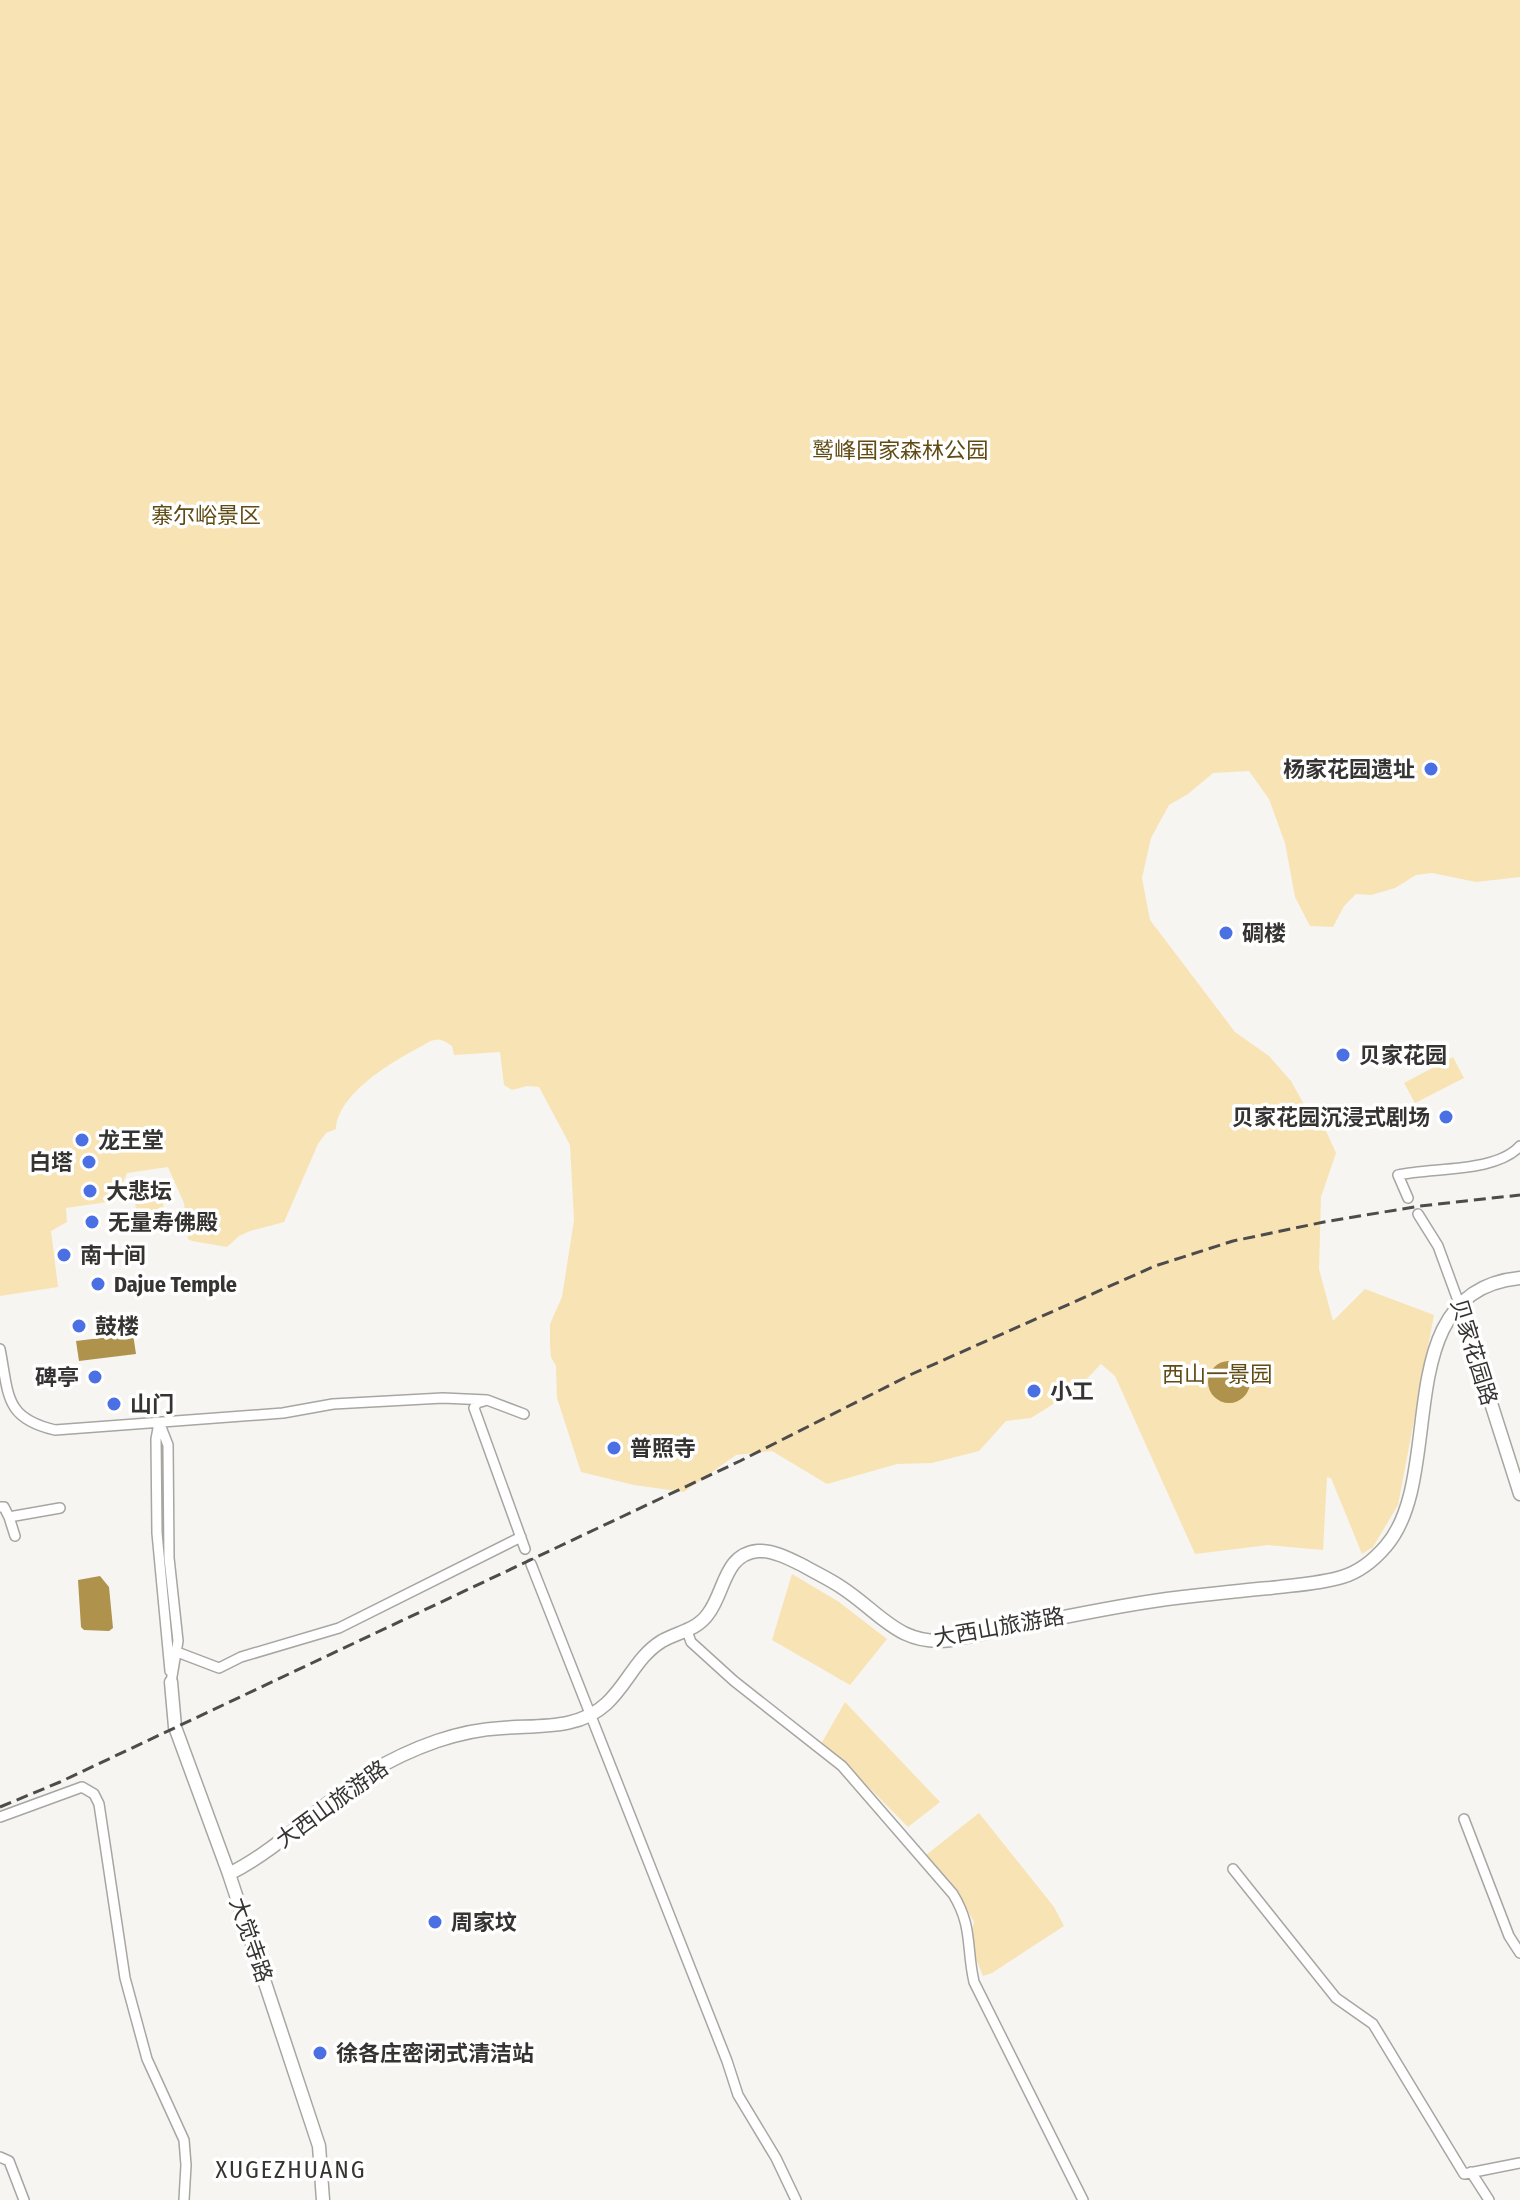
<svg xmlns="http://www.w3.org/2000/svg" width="1520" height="2200" font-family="'Fira Sans Condensed','Noto Sans SC',sans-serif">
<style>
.green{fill:#f8e3b4}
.water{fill:#af924b}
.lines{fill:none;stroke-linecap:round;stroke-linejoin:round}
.street-casing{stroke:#a8a6a2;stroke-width:12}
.secondary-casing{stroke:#a8a6a2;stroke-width:15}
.street{stroke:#fff;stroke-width:9}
.secondary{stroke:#fff;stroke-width:12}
.rail{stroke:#4d4c4b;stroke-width:3;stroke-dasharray:12 6;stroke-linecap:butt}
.poi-dot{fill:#4b70e3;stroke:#fff;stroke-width:3}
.labels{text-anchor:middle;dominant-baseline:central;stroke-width:7;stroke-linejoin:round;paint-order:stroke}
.park-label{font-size:22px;fill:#604b14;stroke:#fff}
.poi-label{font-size:22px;font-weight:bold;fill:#353433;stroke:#fff;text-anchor:start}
.street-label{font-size:22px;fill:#353433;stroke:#fff}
.neighbourhood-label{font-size:24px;letter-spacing:2px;fill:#353433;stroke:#fff}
</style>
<rect width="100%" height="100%" fill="#f7f5f1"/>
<path class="green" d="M 0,0 L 1520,0 L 1520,877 L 1476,882 L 1432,873 L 1416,875 L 1395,888 L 1371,895 L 1356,894 L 1344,906 L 1333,927 L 1310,926 L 1295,897 L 1285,843 L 1269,799 L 1249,771 L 1213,773 L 1188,794 L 1169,805 L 1151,838 L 1142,878 L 1150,920 L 1235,1032 L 1269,1056 L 1291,1081 L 1306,1108 L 1326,1131 L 1336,1153 L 1321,1197 L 1319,1269 L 1333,1321 L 1365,1289 L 1434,1315 L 1398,1505 L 1373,1547 L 1362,1554 L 1331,1478 L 1327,1477 L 1323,1550 L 1268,1545 L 1195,1554 L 1115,1376 L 1101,1364 L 1077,1389 L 1031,1418 L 1006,1421 L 979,1451 L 932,1463 L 897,1464 L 827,1484 L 772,1451 L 736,1455 L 684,1492 L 634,1485 L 581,1472 L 557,1398 L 556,1366 L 551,1357 L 550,1344 L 550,1324 L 562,1297 L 574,1220 L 570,1145 L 539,1087 L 527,1086 L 512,1090 L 504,1085 L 500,1052 L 454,1055 L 452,1046 C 447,1043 441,1038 435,1040 C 430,1040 423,1046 418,1048 C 390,1063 338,1094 336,1129 L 326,1133 L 318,1144 L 284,1222 L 250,1231 L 239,1236 L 227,1247 L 192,1241 L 188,1239 L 184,1203 L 168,1167 L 127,1173 L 115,1201 L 66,1208 L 67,1222 L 51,1231 L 58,1287 L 0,1296 Z
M 1453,1057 L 1464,1078 L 1415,1103 L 1404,1083 Z
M 152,1180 L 162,1194 L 164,1213 L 137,1216 L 132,1183 Z
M 792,1574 L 839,1602 L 887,1639 L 850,1685 L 772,1640 Z
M 845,1702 L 940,1802 L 908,1827 L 836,1754 L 821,1744 Z
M 979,1813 L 1054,1907 L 1064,1926 L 992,1973 L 983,1976 L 969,1942 L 974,1922 L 956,1890 L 926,1855 Z"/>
<path class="water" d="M 133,1334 L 136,1354 L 79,1361 L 76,1341 Z
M1208 1382a21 21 0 1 1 42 0a21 21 0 1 1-42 0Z
M 100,1576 L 109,1587 L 113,1628 L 109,1631 L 84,1630 L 81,1627 L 78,1580 Z"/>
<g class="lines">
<g class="street-casing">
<path id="street" d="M 1408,1198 L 1398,1175 C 1432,1167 1496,1173 1520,1146
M 1418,1214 L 1438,1246 L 1460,1306
M 0,1349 C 9,1395 4,1418 55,1430 L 283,1413 L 333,1404 L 443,1398 L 487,1400 L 524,1414
M 484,1401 L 477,1403 L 474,1408 L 525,1549
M 159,1422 L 168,1445 L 169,1558 L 178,1641 L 171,1682
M 159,1423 L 156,1439 L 157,1533 L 170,1671
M 0,1507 L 4,1507 L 9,1517
M 15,1536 L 9,1517 L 60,1508
M 531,1564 L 727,2061 L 738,2095 L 776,2158 L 796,2200
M 687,1631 L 691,1642 L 734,1681 L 842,1766 L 953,1894 C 973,1927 966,1946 974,1982 L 1083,2200
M 177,1652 L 219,1668 L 241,1657 L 339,1628 L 521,1537
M 0,1817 L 82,1787 L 94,1794 L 99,1804 L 125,1978 L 147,2059 L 184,2140 L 186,2165 L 184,2200
M 1464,1819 L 1509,1936 L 1520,1953
M 1233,1869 L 1336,1998 L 1373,2024 L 1464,2174 L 1520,2163
M 0,2157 L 9,2161 L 24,2200
M 1471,2172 L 1489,2200"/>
</g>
<g class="secondary-casing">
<path id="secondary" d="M 1460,1306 L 1520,1494
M 171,1682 L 175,1727 L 229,1874 L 319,2146 L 323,2200
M 229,1874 C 281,1848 321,1803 371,1772 C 392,1759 414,1749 437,1741 C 458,1734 481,1729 502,1728 C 538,1725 578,1730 606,1704 C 628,1684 636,1657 662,1641 C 678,1632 697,1630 708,1614 C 725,1592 724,1554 758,1551 C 773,1550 790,1559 804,1566 C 816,1573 829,1579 841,1587 C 880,1612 899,1647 951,1640 C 1023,1626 1094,1609 1167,1599 C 1201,1595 1235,1591 1270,1588 C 1293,1585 1319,1584 1342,1577 C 1359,1572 1374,1560 1386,1546 C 1448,1474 1386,1291 1520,1278"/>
</g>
<use href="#street" class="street"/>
<use href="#secondary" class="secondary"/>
<path class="rail" d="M 0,1807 L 60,1782 L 740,1461 L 912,1374 L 1155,1266 L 1233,1241 L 1324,1222 L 1420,1206 L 1520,1195"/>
</g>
<g class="poi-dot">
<circle cx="1431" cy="769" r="8"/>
<circle cx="1226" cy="933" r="8"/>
<circle cx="1343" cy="1055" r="8"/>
<circle cx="1446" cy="1117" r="8"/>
<circle cx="82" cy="1140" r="8"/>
<circle cx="89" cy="1162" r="8"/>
<circle cx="90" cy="1191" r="8"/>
<circle cx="92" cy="1222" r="8"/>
<circle cx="64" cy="1255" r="8"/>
<circle cx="98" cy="1284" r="8"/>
<circle cx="79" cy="1326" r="8"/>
<circle cx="95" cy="1377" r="8"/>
<circle cx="1034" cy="1391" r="8"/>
<circle cx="114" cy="1404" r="8"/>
<circle cx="614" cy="1448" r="8"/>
<circle cx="435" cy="1922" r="8"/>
<circle cx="320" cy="2053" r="8"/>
</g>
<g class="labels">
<g class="park-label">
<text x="900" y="450">鹫峰国家森林公园</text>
<text x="206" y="515">寨尔峪景区</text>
<text x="1217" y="1374">西山一景园</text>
</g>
<g class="poi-label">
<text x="1415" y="769" text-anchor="end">杨家花园遗址</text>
<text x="1242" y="933">碉楼</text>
<text x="1359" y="1055">贝家花园</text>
<text x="1430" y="1117" text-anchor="end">贝家花园沉浸式剧场</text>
<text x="98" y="1140">龙王堂</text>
<text x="73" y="1162" text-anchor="end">白塔</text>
<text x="106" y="1191">大悲坛</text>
<text x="108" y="1222">无量寿佛殿</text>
<text x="80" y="1255">南十间</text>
<text x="114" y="1284">Dajue Temple</text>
<text x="95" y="1326">鼓楼</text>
<text x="79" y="1377" text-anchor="end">碑亭</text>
<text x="1050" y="1391">小工</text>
<text x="130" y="1404">山门</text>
<text x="630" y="1448">普照寺</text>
<text x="451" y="1922">周家坟</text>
<text x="336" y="2053">徐各庄密闭式清洁站</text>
</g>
<g class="street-label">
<text transform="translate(1474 1352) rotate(73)">贝家花园路</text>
<text transform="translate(999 1627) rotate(-10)">大西山旅游路</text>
<text transform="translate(332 1804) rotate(-36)">大西山旅游路</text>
<text transform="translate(251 1940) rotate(71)">大觉寺路</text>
</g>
<g class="neighbourhood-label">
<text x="291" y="2170">XUGEZHUANG</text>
</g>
</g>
</svg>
